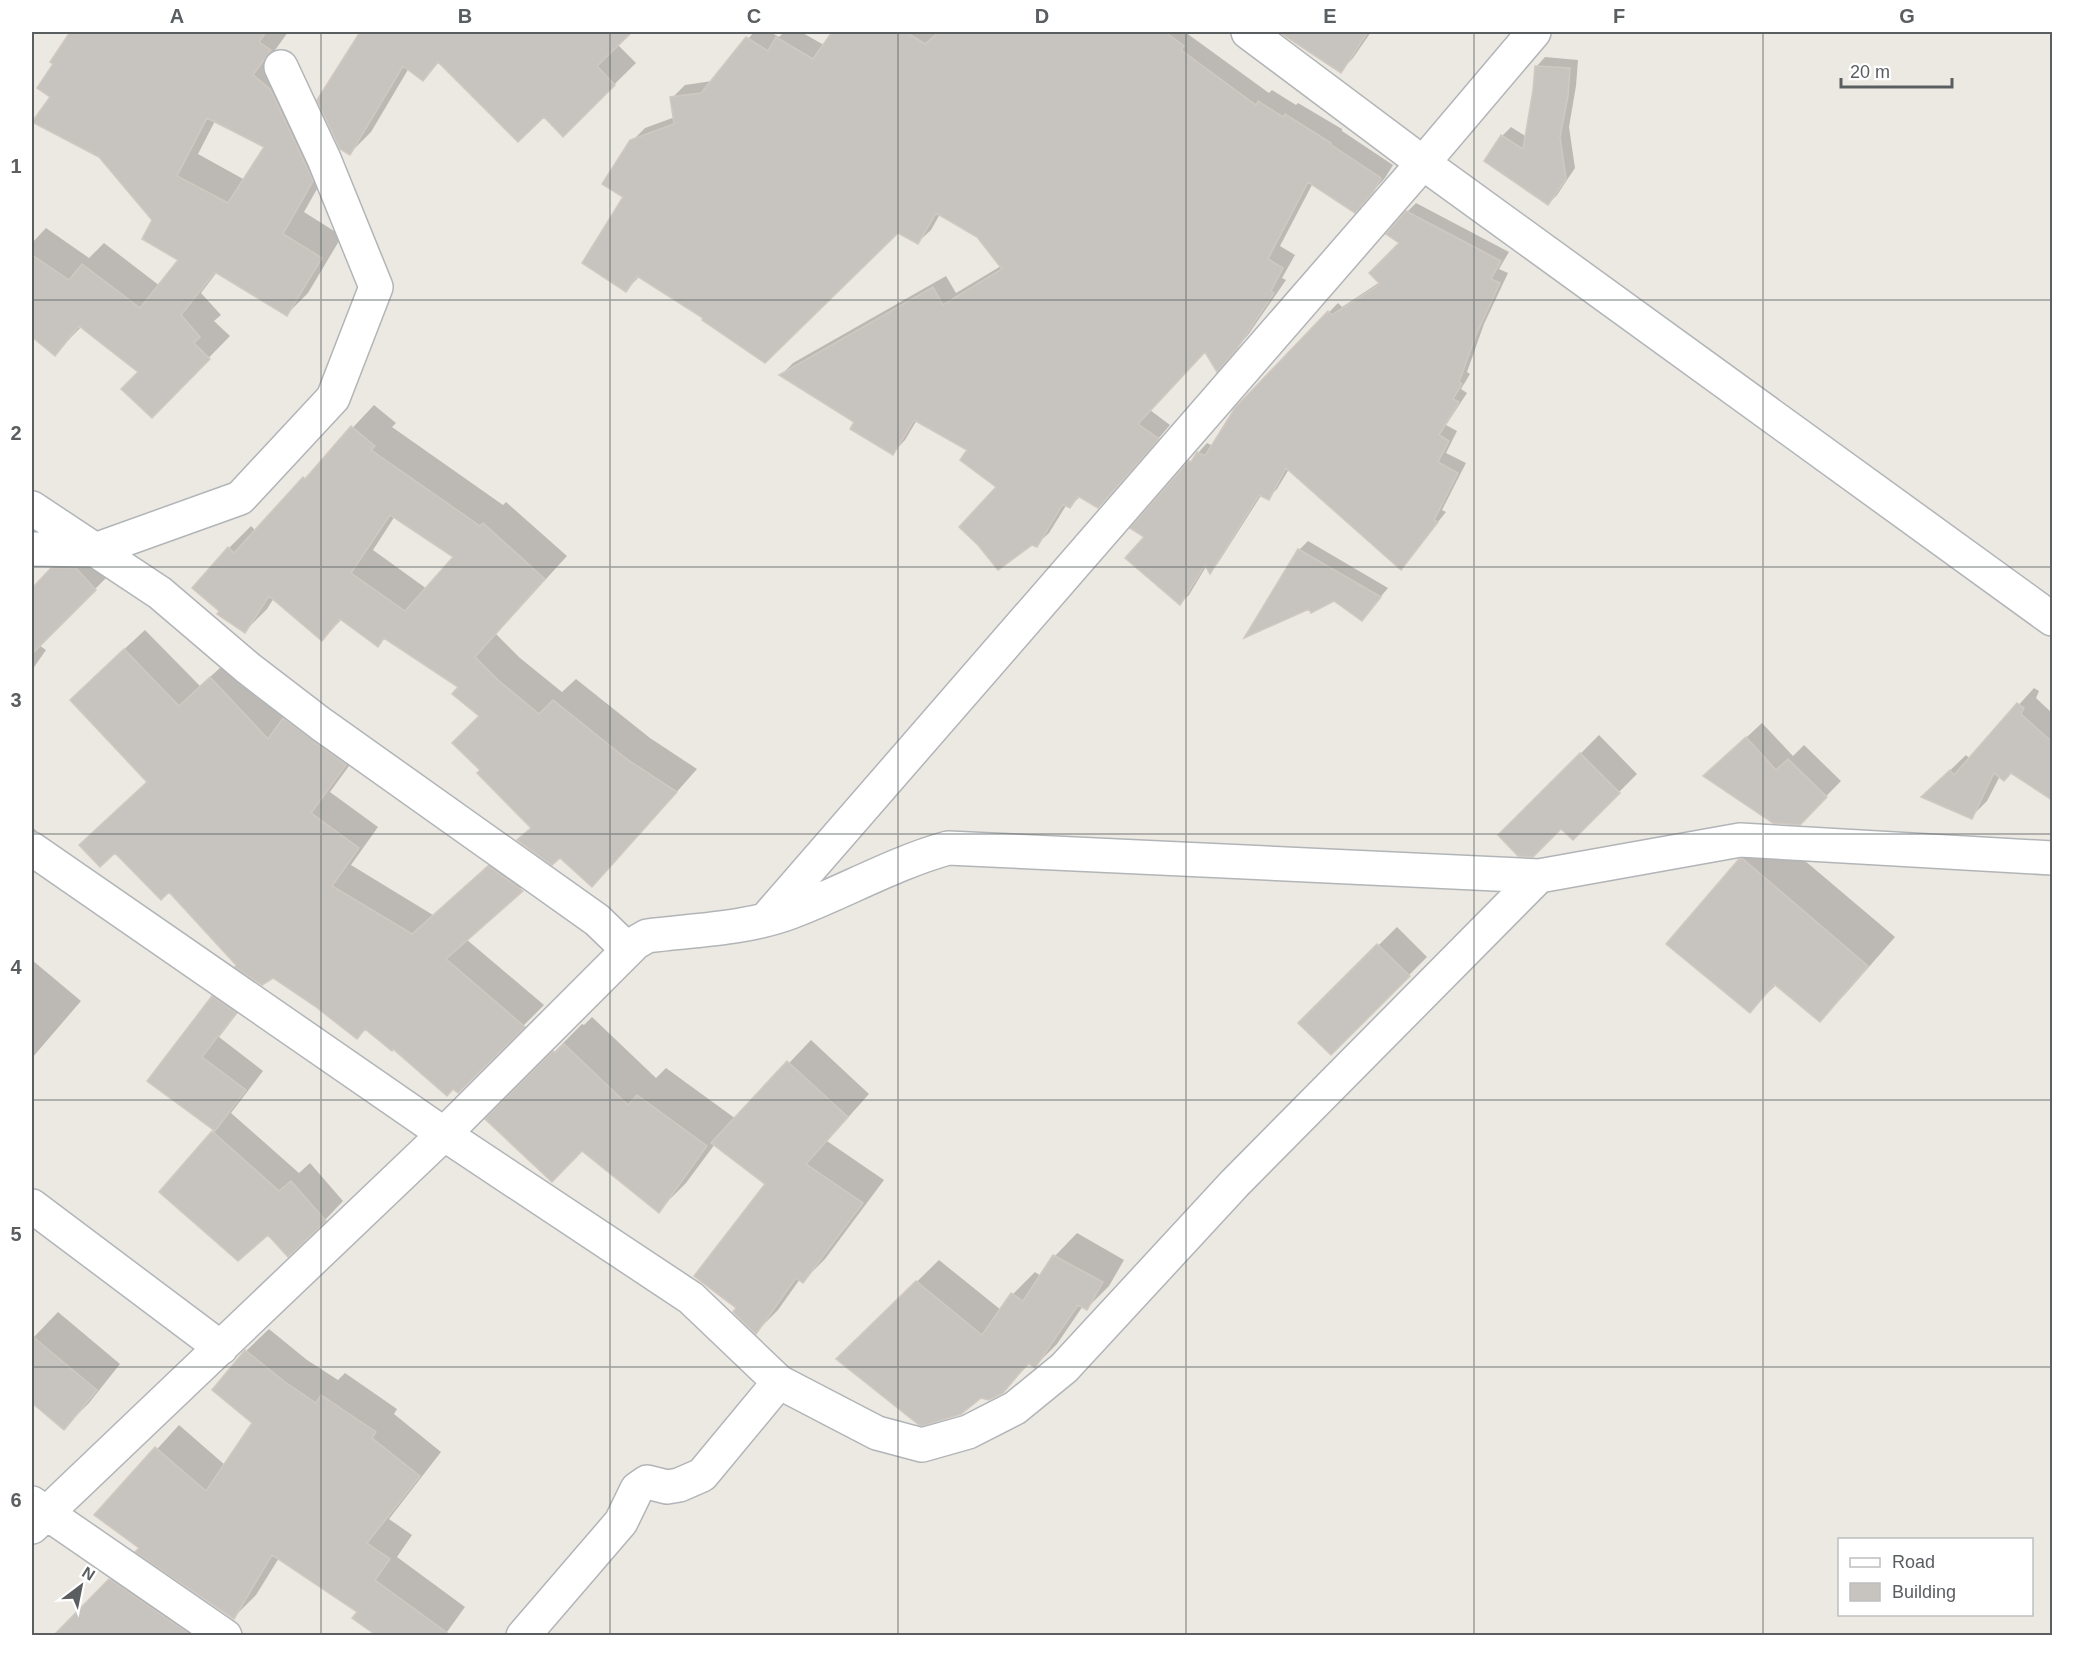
<svg xmlns="http://www.w3.org/2000/svg" width="2084" height="1667" font-family="Helvetica,sans-serif">
<style>
.shadow{fill:#0003;fill-rule:evenodd}
.building{fill:#c7c3be;stroke:#d0c9c1;stroke-width:1.5;fill-rule:evenodd}
.lines{fill:none;stroke-linecap:round;stroke-linejoin:round}
.minor-casing{stroke:#b2b5b8;stroke-width:36}
.minor{stroke:#fff;stroke-width:33}
.grid{fill:none;stroke:#5a5e61;stroke-width:1.5;stroke-opacity:0.55}
.neatline{fill:none;stroke:#5a5e61;stroke-width:2}
.grid-label{font-size:20px;text-anchor:middle;font-weight:bold;fill:#5a5e61}
</style>
<rect width="100%" height="100%" fill="#ece8e2"/>
<path class="shadow" d="M 72,32 L 288,32 L 273,53 L 334,159 L 304,212 L 342,236 L 308,293 L 287,314 L 217,272 L 201,293 L 221,315 L 214,321 L 230,336 L 152,416 L 140,372 L 82,326 L 55,354 L 32,335 L 32,243 L 46,228 L 89,258 L 104,243 L 160,286 L 180,259 L 153,220 L 52,96 L 55,63 L 52,61 ZM 215,121 L 266,146 L 245,180 L 198,154 Z
M 362,32 L 630,32 L 617,44 L 636,63 L 563,135 L 544,115 L 440,61 L 423,79 L 409,68 L 371,132 L 350,153 L 319,100 Z
M 754,32 L 770,32 L 779,37 L 784,32 L 801,32 L 824,45 L 834,32 L 1185,32 L 1269,93 L 1272,90 L 1296,105 L 1298,103 L 1342,129 L 1342,131 L 1393,165 L 1385,178 L 1367,198 L 1313,183 L 1280,246 L 1295,255 L 1282,278 L 1286,280 L 1248,335 L 1229,357 L 1205,350 L 1150,410 L 1170,425 L 1111,494 L 1081,496 L 1070,506 L 1067,504 L 1049,533 L 1036,545 L 998,486 L 970,449 L 917,420 L 905,440 L 893,453 L 856,422 L 781,375 L 793,363 L 946,276 L 956,293 L 1001,266 L 978,236 L 940,214 L 931,230 L 918,242 L 898,231 L 705,318 L 640,276 L 626,290 L 625,196 L 632,141 L 645,128 L 675,117 L 672,98 L 685,85 L 712,81 Z
M 1286,32 L 1371,32 L 1353,58 L 1341,71 L 1285,34 Z
M 1545,57 L 1578,60 L 1576,86 L 1569,127 L 1575,168 L 1557,195 L 1548,204 L 1502,136 L 1511,127 L 1527,137 L 1535,90 L 1536,67 Z
M 1416,203 L 1509,252 L 1499,269 L 1508,273 L 1484,324 L 1467,372 L 1470,374 L 1461,389 L 1467,393 L 1446,425 L 1457,431 L 1446,453 L 1466,463 L 1442,510 L 1446,512 L 1401,568 L 1289,469 L 1277,489 L 1268,498 L 1262,494 L 1218,563 L 1210,572 L 1207,565 L 1189,595 L 1180,603 L 1146,536 L 1190,462 L 1207,443 L 1213,446 L 1244,400 L 1338,303 L 1342,307 L 1380,282 L 1401,242 L 1407,212 Z
M 374,405 L 396,423 L 392,427 L 503,505 L 506,502 L 567,556 L 496,634 L 520,658 L 562,692 L 576,679 L 650,738 L 697,769 L 614,863 L 592,885 L 532,827 L 482,770 L 481,716 L 460,686 L 386,637 L 378,645 L 342,619 L 322,639 L 274,598 L 267,609 L 245,631 L 229,548 L 251,526 L 256,531 ZM 395,516 L 455,556 L 427,589 L 373,550 Z
M 1308,541 L 1388,588 L 1362,619 L 1334,599 L 1309,608 L 1248,635 L 1299,550 Z
M 77,545 L 119,565 L 39,645 L 46,650 L 32,670 L 32,590 Z
M 145,630 L 200,686 L 231,658 L 365,744 L 330,792 L 378,827 L 351,865 L 433,915 L 510,846 L 542,869 L 466,939 L 544,1005 L 458,1091 L 366,1028 L 357,1037 L 317,1006 L 273,977 L 238,965 L 169,890 L 115,851 L 86,840 L 148,781 L 92,679 Z
M 2034,688 L 2039,691 L 2036,698 L 2052,713 L 2052,785 L 2045,793 L 2012,771 L 2000,776 L 1987,801 L 1971,817 L 1939,781 L 1966,755 L 1970,759 Z
M 1762,723 L 1793,756 L 1804,745 L 1841,781 L 1800,823 L 1721,761 Z
M 1599,735 L 1637,774 L 1573,838 L 1561,827 L 1500,835 Z
M 32,827 L 51,843 L 32,866 Z
M 1769,832 L 1771,832 L 1895,937 L 1847,992 L 1820,1020 L 1777,984 L 1750,1010 L 1740,860 Z
M 1397,927 L 1427,957 L 1331,1053 L 1300,1023 Z
M 32,960 L 81,1001 L 32,1058 Z
M 232,979 L 253,993 L 219,1037 L 263,1071 L 231,1113 L 299,1173 L 310,1163 L 343,1201 L 325,1220 L 161,1191 L 215,1130 L 150,1080 L 213,997 Z
M 592,1017 L 656,1078 L 666,1068 L 736,1119 L 811,1040 L 869,1094 L 827,1141 L 884,1180 L 825,1259 L 803,1281 L 800,1279 L 778,1310 L 756,1332 L 767,1184 L 715,1144 L 686,1183 L 658,1211 L 582,1149 L 488,1119 L 582,1024 L 584,1025 Z
M 1077,1233 L 1124,1260 L 1109,1286 L 1087,1308 L 1083,1306 L 1057,1344 L 1035,1366 L 1030,1363 L 1002,1392 L 838,1359 L 939,1260 L 1001,1310 L 1013,1294 L 1035,1272 L 1041,1276 L 1055,1256 Z
M 58,1312 L 120,1364 L 89,1403 L 64,1428 L 32,1401 L 32,1339 Z
M 269,1329 L 307,1360 L 338,1380 L 345,1373 L 397,1409 L 394,1414 L 441,1452 L 389,1519 L 412,1535 L 397,1557 L 465,1607 L 444,1636 L 378,1636 L 354,1618 L 359,1612 L 279,1558 L 256,1595 L 234,1617 L 97,1515 L 179,1425 L 225,1465 L 254,1422 L 246,1351 Z
M 129,1561 L 224,1636 L 56,1636 Z"/>
<path class="building" d="M 70,32 L 266,32 L 259,42 L 271,50 L 253,75 L 270,89 L 313,181 L 283,234 L 322,258 L 287,316 L 215,272 L 181,315 L 200,337 L 194,343 L 210,359 L 152,418 L 121,389 L 138,372 L 79,326 L 55,356 L 32,337 L 32,255 L 69,280 L 82,264 L 140,308 L 178,260 L 142,239 L 152,220 L 99,157 L 32,122 L 50,97 L 37,88 L 53,64 L 50,62 ZM 207,118 L 264,147 L 228,203 L 177,176 Z
M 360,32 L 632,32 L 597,66 L 615,85 L 563,137 L 544,117 L 518,142 L 438,62 L 423,81 L 403,66 L 350,155 L 340,149 L 317,100 Z
M 832,32 L 906,32 L 925,44 L 939,32 L 1165,32 L 1184,46 L 1181,50 L 1256,105 L 1258,101 L 1283,117 L 1285,114 L 1331,143 L 1330,144 L 1381,178 L 1373,192 L 1355,213 L 1308,182 L 1268,259 L 1283,268 L 1271,291 L 1274,293 L 1236,350 L 1217,372 L 1205,352 L 1138,424 L 1159,439 L 1098,508 L 1078,496 L 1070,508 L 1063,504 L 1037,547 L 1032,545 L 998,570 L 978,545 L 959,527 L 996,487 L 960,460 L 967,450 L 914,420 L 893,455 L 850,429 L 854,422 L 779,375 L 933,287 L 943,305 L 1002,269 L 977,237 L 936,213 L 918,244 L 898,233 L 765,363 L 702,320 L 703,318 L 637,276 L 626,292 L 582,263 L 623,197 L 602,184 L 630,140 L 674,124 L 670,97 L 701,93 L 746,37 L 768,51 L 776,37 L 813,59 Z
M 1279,32 L 1368,32 L 1341,73 Z
M 1535,66 L 1570,68 L 1568,96 L 1560,137 L 1566,179 L 1548,205 L 1484,161 L 1501,135 L 1523,149 L 1533,90 Z
M 1406,211 L 1501,261 L 1491,279 L 1500,283 L 1476,335 L 1459,382 L 1462,384 L 1453,399 L 1459,402 L 1439,435 L 1449,441 L 1438,462 L 1458,473 L 1434,520 L 1438,522 L 1401,570 L 1286,468 L 1269,500 L 1259,495 L 1210,574 L 1205,565 L 1180,605 L 1125,558 L 1144,537 L 1130,528 L 1189,461 L 1191,462 L 1197,452 L 1205,456 L 1235,408 L 1328,311 L 1332,315 L 1380,284 L 1369,273 L 1399,243 L 1386,234 Z
M 351,426 L 375,446 L 371,450 L 480,526 L 483,523 L 545,579 L 475,657 L 498,680 L 539,714 L 553,700 L 628,760 L 677,792 L 592,887 L 560,858 L 552,865 L 517,840 L 531,828 L 477,773 L 480,770 L 452,743 L 479,716 L 452,694 L 458,687 L 384,638 L 378,647 L 340,619 L 322,641 L 269,596 L 245,633 L 217,614 L 219,611 L 192,588 L 228,547 L 234,553 L 303,477 L 305,479 ZM 390,515 L 453,557 L 405,611 L 351,573 Z
M 1298,549 L 1381,597 L 1362,621 L 1334,601 L 1311,613 L 1309,609 L 1244,638 Z
M 51,568 L 76,568 L 96,590 L 32,654 L 32,588 Z
M 124,649 L 179,706 L 210,677 L 268,739 L 283,718 L 346,765 L 311,813 L 359,848 L 332,886 L 412,934 L 488,866 L 523,891 L 446,959 L 525,1027 L 458,1093 L 453,1089 L 447,1096 L 393,1049 L 392,1051 L 365,1029 L 357,1039 L 316,1007 L 273,978 L 262,985 L 235,967 L 236,965 L 169,892 L 161,900 L 115,853 L 100,867 L 79,845 L 147,782 L 70,700 Z
M 2017,703 L 2024,708 L 2021,714 L 2052,742 L 2052,800 L 2011,773 L 2004,781 L 1994,773 L 1972,819 L 1921,797 L 1950,770 L 1954,775 Z
M 1746,737 L 1776,770 L 1788,759 L 1827,797 L 1800,825 L 1773,823 L 1703,776 Z
M 1580,753 L 1620,793 L 1573,840 L 1561,829 L 1533,857 L 1518,856 L 1498,835 Z
M 1739,859 L 1743,859 L 1868,966 L 1820,1022 L 1774,984 L 1750,1013 L 1666,944 Z
M 1377,944 L 1410,976 L 1331,1055 L 1298,1023 Z
M 212,996 L 236,1013 L 202,1057 L 246,1090 L 215,1131 L 147,1081 Z
M 564,1044 L 628,1105 L 637,1095 L 707,1146 L 659,1213 L 582,1151 L 552,1182 L 485,1119 L 553,1051 L 555,1053 Z
M 787,1061 L 848,1117 L 806,1164 L 863,1203 L 803,1283 L 796,1278 L 756,1334 L 733,1312 L 736,1308 L 694,1276 L 765,1184 L 711,1143 Z
M 212,1131 L 279,1191 L 291,1181 L 326,1221 L 288,1257 L 268,1235 L 238,1261 L 159,1192 Z
M 1053,1255 L 1103,1282 L 1087,1310 L 1078,1305 L 1035,1368 L 1028,1363 L 1003,1393 L 989,1400 L 981,1398 L 961,1414 L 922,1426 L 918,1424 L 836,1359 L 916,1281 L 982,1335 L 1011,1293 L 1023,1301 Z
M 32,1336 L 97,1390 L 64,1430 L 32,1403 Z
M 245,1350 L 285,1382 L 316,1403 L 321,1395 L 376,1432 L 372,1438 L 420,1476 L 367,1543 L 390,1559 L 375,1580 L 450,1635 L 376,1635 L 352,1618 L 357,1612 L 272,1555 L 234,1619 L 135,1552 L 139,1548 L 94,1515 L 155,1447 L 206,1491 L 252,1423 L 212,1390 Z
M 109,1579 L 191,1635 L 54,1635 Z"/>
<g class="lines">
<g class="minor-casing">
<path id="minor" d="M 1248,32 L 1423,163 L 2052,619
M 32,508 L 160,593 L 248,668 L 321,724 L 597,920 L 628,950 L 635,943 L 647,936 C 694,930 746,929 791,912 C 844,892 894,863 948,848 L 1539,876 L 1740,840 L 2052,858
M 32,549 L 95,550 L 240,498 L 333,398 L 376,287 L 324,159 L 281,67
M 32,849 L 444,1134 L 691,1298 L 779,1382 L 877,1433 L 922,1445 L 968,1432 L 1015,1408 L 1064,1368 L 1235,1183 L 1539,876
M 766,919 L 1423,163 L 1534,32
M 32,1206 L 221,1348
M 32,1503 L 225,1636
M 32,1527 L 444,1134 L 628,950
M 523,1636 L 621,1522 L 637,1489 L 647,1482 L 667,1487 L 679,1485 L 702,1475 L 779,1382"/>
</g>
<use href="#minor" class="minor"/>
</g>
<path class="grid" d="M 321,32 L 321,1636M 610,32 L 610,1636M 898,32 L 898,1636M 1186,32 L 1186,1636M 1474,32 L 1474,1636M 1763,32 L 1763,1636M 32,300 L 2052,300M 32,567 L 2052,567M 32,834 L 2052,834M 32,1100 L 2052,1100M 32,1367 L 2052,1367"/>
<rect width="2084" height="1667" fill="none" stroke="#ffffff" stroke-width="66"/>
<rect x="1838" y="1538" width="195" height="78" fill="#ffffff" stroke="#bdbfc0" stroke-width="1.5"/>
<rect x="1850" y="1558" width="30" height="9" fill="#ffffff" stroke="#bdbfc0" stroke-width="1.5"/>
<text x="1892" y="1568" font-size="18" fill="#5a5e61">Road</text>
<rect x="1850" y="1583" width="30" height="18" fill="#c7c3be" stroke="#bdbfc0" stroke-width="1.5"/>
<text x="1892" y="1598" font-size="18" fill="#5a5e61">Building</text>
<g transform="translate(81 1586) rotate(32)" stroke="#ffffff" stroke-width="4.5" paint-order="stroke">
<path d="M0-4.5L10 22L0 15L-10 22Z" fill="#5a5e61"/>
<text y="-9" font-size="16" font-weight="bold" text-anchor="middle" fill="#5a5e61">N</text>
</g>
<path d="M1841 78v9h111v-9" fill="none" stroke="#5a5e61" stroke-width="3"/>
<text x="1850" y="78" font-size="18" fill="#5a5e61" stroke="#ffffff" stroke-width="4.5" paint-order="stroke">20 m</text>
<rect x="33" y="33" width="2018" height="1601" class="neatline"/>
<g class="grid-label">
<text x="177" y="23">A</text>
<text x="465" y="23">B</text>
<text x="754" y="23">C</text>
<text x="1042" y="23">D</text>
<text x="1330" y="23">E</text>
<text x="1619" y="23">F</text>
<text x="1907" y="23">G</text>
<text x="16" y="173">1</text>
<text x="16" y="440">2</text>
<text x="16" y="707">3</text>
<text x="16" y="974">4</text>
<text x="16" y="1241">5</text>
<text x="16" y="1507">6</text>
</g>
</svg>
